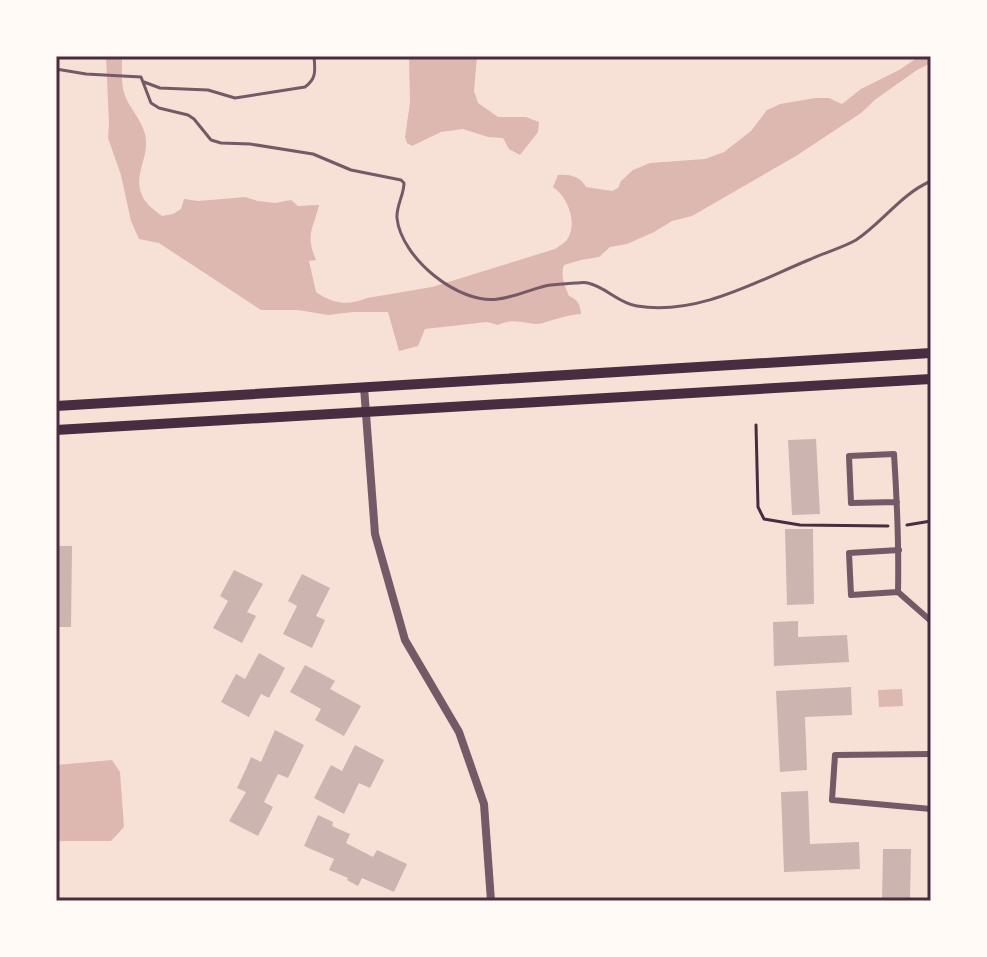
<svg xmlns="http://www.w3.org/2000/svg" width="987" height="957" font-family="'Exo 2',sans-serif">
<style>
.water{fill:#dcb8b0}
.building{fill:#ccb4b1}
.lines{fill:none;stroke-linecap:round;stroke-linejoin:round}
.path{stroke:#4a2c40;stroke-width:3}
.service{stroke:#755966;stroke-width:3}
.minor{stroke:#755966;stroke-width:6}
.tertiary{stroke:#755966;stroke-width:8}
.primary{stroke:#4a2c40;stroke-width:10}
.neatline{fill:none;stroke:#4a2c40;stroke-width:3}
</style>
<rect width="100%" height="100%" fill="#f7e1d7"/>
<path class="water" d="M 106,56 L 122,56 C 122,68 121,82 124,93 C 130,111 147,124 146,144 C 146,161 135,175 141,193 C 144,203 154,210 162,216 L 173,214 L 181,209 L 184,199 L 198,201 L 245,197 L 258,201 L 275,203 L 291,200 L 298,206 L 319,205 C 313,230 305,234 316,260 L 309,261 L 316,292 C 333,304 348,306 367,298 L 432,287 L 555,249 C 558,247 564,243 566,241 C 579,225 568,197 553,187 L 558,175 C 569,174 580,176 586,187 L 612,191 L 618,188 L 621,181 L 633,170 L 650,163 L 705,159 L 724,152 L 751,131 L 767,110 L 780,104 L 815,98 L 829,98 L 842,104 L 861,89 L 899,70 L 920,56 L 931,56 L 931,63 L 917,70 L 876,99 L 861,113 L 796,156 L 692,216 L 672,221 L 654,232 L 627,244 L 610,247 L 599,257 L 581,260 L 564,265 C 560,276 565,286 569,296 C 578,300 580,304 581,314 C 567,315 556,319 543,323 C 529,327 517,316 498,325 L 487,322 L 425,329 L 418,346 L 399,351 L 388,312 L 353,312 L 328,315 L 298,310 L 261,310 L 159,243 L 139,239 L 131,221 L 121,175 L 108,138 L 109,124 Z
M 409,56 L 477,56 L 474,91 L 478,103 L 498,117 L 526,117 L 539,122 L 538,132 L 520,155 L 509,149 L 503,138 L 488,137 L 463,129 L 441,132 L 412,146 L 407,143 L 405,137 L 410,103 Z
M 902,689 L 903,706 L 879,707 L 878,690 Z
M 112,760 L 120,772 L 124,827 L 111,841 L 56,841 L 56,765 Z"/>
<path class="building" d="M 816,439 L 820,514 L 792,515 L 788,440 Z
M 785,529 L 813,529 L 814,604 L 787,605 Z
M 56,546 L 72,546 L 71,627 L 56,627 Z
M 234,570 L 263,584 L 247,612 L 256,616 L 242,643 L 213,628 L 228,601 L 220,596 Z
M 302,574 L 330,588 L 316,616 L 325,620 L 312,648 L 283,634 L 297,606 L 288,601 Z
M 798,621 L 798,637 L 847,635 L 849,662 L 774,666 L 773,622 Z
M 259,653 L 285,668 L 269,698 L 261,694 L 249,717 L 221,702 L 236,674 L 245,679 Z
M 305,665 L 335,681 L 330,689 L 361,706 L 344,736 L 315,720 L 321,709 L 290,692 Z
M 851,687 L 852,715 L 805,717 L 807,770 L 780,772 L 776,691 Z
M 275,730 L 304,745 L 288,778 L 278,774 L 264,802 L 273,807 L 258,836 L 229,821 L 246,792 L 237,788 L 246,769 L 251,757 L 261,762 Z
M 355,745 L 384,760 L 370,788 L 359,783 L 344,814 L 314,798 L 331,765 L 342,771 Z
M 808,791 L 810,844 L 859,842 L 860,869 L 784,872 L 781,792 Z
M 318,815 L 333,822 L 332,826 L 350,834 L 346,843 L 373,857 L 377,850 L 407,864 L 394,892 L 362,878 L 358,886 L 347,880 L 348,878 L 329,870 L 334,859 L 304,846 Z
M 883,849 L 911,849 L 910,901 L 882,901 Z"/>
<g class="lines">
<path class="path" d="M 756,425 L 758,507 L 764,519 L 800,525 L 888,526
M 907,525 L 931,521"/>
<path class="service" d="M 56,69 L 86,74 L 141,77 L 151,103 L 159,108 L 188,115 L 194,119 L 211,140 L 221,143 L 250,144 L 313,154 L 351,170 L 401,180 L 404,183 C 404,195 396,206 397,218 C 401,258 459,305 498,299 C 515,297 529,290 545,286 C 555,284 565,284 576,283 C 580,283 584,282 588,283 C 606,287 618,303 637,306 C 698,316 757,281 811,259 C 826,252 842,248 856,240 C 883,222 901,194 931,181
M 144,82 L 160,88 L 208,90 L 235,98 L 305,87 C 317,78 315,70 314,56"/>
<path class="minor" d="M 897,502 L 851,503 L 849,456 L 894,454 C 897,500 899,546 898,592
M 899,550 L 849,553 L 851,595 L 898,592 L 931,621
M 931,754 L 835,755 L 832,800 L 931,809"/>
<path class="tertiary" d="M 364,387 L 375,534 L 405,640 L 459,732 L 484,804 L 491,901"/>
<path class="primary" d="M 56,406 L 931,353
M 56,430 L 931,379"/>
</g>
<rect width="987" height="957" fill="none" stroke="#fffaf5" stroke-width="116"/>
<rect x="58" y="58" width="871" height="841" class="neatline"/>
</svg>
